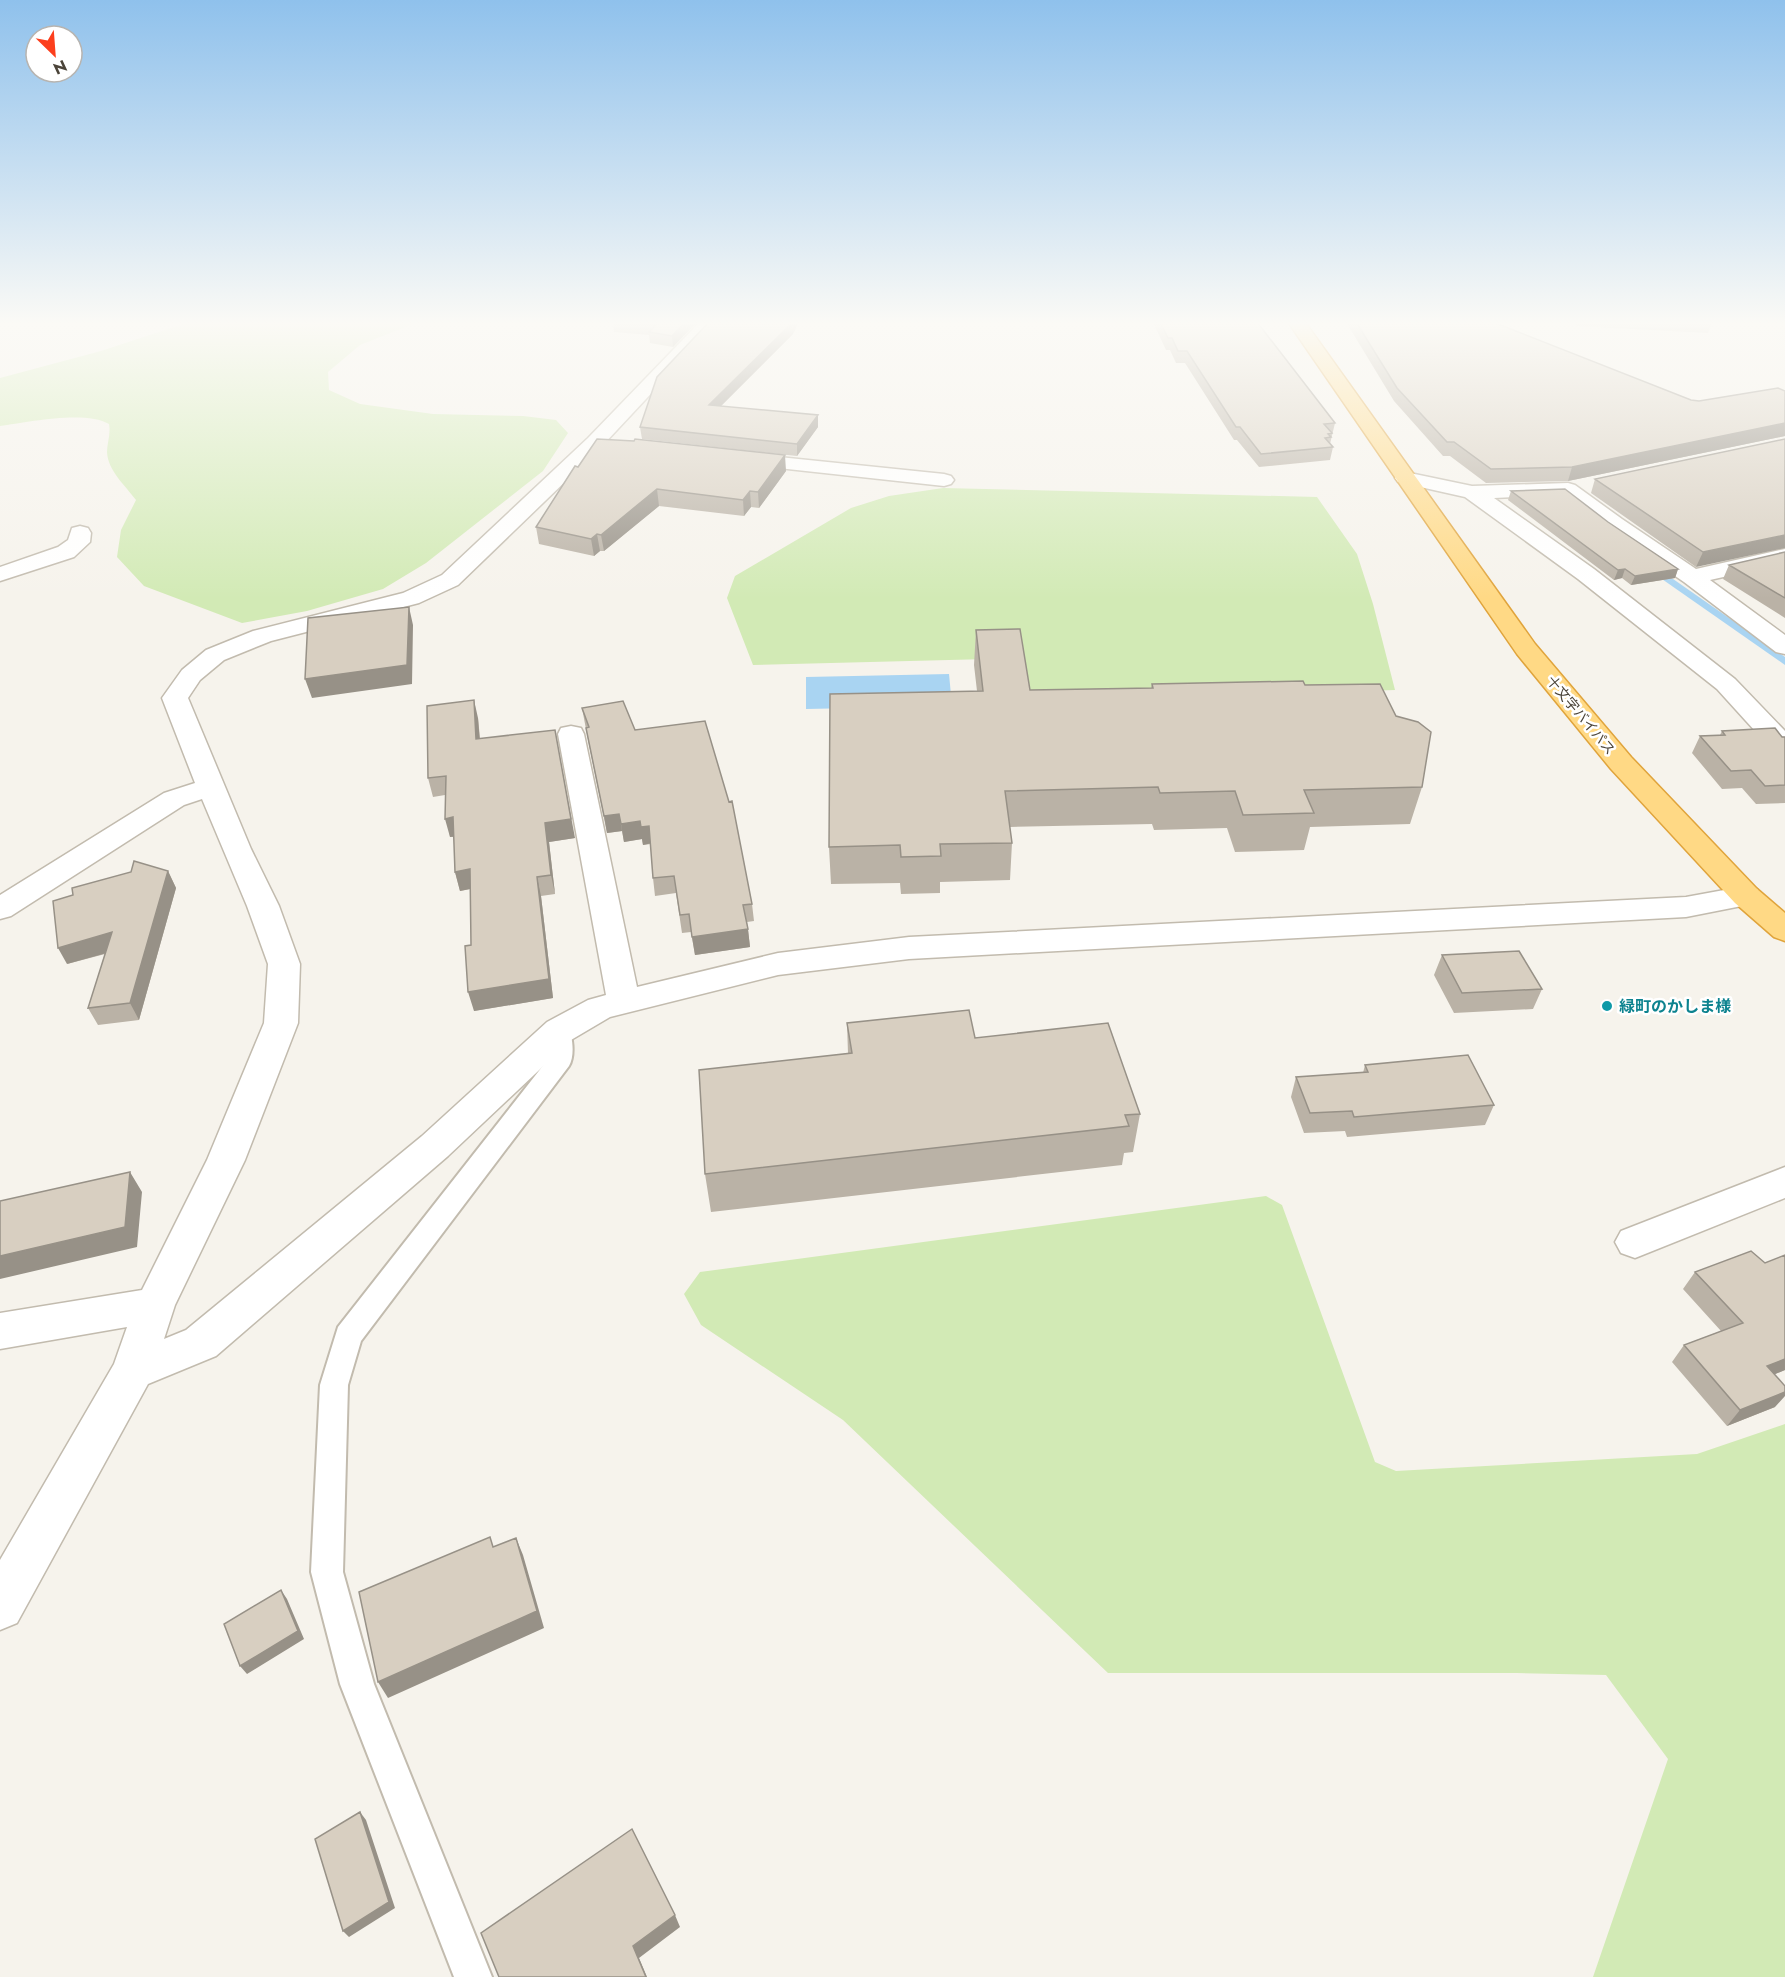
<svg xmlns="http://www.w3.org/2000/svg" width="1785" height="1977" font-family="Jost,'Noto Sans JP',sans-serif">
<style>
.green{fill:#d2eab5}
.water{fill:#a9d4f2}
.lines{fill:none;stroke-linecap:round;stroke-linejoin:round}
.stream{fill:#a9d4f2;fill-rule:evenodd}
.service-casing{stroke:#c2bbae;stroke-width:4}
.minor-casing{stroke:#c2bbae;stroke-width:3}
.trunk-casing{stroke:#e0a43c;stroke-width:3}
.service{fill:#fff;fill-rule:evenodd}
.minor{fill:#fff;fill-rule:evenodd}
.trunk{fill:#ffd985;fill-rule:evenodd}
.wall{fill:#bab2a6}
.shaded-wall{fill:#979187}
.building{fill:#d8cfc1;stroke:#979187;stroke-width:1.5}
.culture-dot{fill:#0f9aa8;stroke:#fff;stroke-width:2}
.labels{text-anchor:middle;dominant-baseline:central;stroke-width:5;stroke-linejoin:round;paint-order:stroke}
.far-street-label{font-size:14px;fill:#4b4439;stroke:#fff}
.culture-label{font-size:16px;font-weight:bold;fill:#0d838f;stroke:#fff;text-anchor:start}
</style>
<rect width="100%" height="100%" fill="#f6f3ec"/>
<path class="green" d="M 189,322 L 418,322 L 360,345 L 328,372 L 329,390 L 360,404 L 433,414 L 523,416 L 556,420 L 568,433 L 543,471 L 426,563 L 383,589 L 307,611 L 242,623 L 144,586 L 117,557 L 121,530 L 136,500 C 125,485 108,471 107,452 C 107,443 111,434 109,424 C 86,410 27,422 0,426 L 0,378 L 101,351 Z
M 943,488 L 1317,497 L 1357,554 L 1373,604 L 1395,690 L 1032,702 L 1024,658 L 753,665 L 727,598 L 735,576 L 851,508 L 889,496 Z
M 1266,1196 L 1282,1205 L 1375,1462 L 1396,1471 L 1697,1454 L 1785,1424 L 1785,1977 L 1593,1977 L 1668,1759 L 1606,1675 L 1517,1673 L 1108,1673 L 843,1420 L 701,1325 L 684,1294 L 700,1272 Z"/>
<path class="water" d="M 949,674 L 952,706 L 806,709 L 806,677 Z"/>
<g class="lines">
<path class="stream" d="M 1653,565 L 1785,657 L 1785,665 L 1649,570 L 1649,566 Z"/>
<g class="service-casing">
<path id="service" d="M 559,1023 L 567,1025 C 573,1035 575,1056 569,1066 L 361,1341 L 348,1385 L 343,1572 L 374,1684 L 492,1977 L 454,1977 L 340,1684 L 311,1572 L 320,1385 L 338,1327 L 549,1058 L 547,1031 L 551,1025 Z"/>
</g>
<g class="minor-casing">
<path id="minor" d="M 700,322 L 718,322 L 602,446 L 458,585 L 419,603 L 271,641 L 224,660 L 200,680 L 188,698 L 251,849 L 279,906 L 300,964 L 298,1023 L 245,1160 L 175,1305 L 164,1339 L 186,1330 L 422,1136 L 547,1022 L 588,1000 L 606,995 L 558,734 L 561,728 L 571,726 L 581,728 L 584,734 L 637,987 L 778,953 L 909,937 L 1686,897 L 1746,886 L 1757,889 L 1761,896 L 1757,903 L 1686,917 L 909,959 L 778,975 L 610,1017 L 571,1040 L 448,1156 L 216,1356 L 148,1384 L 17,1623 L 0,1630 L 0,1560 L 114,1364 L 127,1327 L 0,1349 L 0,1313 L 142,1290 L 207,1160 L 264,1023 L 268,964 L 247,906 L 202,799 L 184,805 L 11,916 L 0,919 L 0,895 L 164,793 L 195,783 L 162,698 L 182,670 L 206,650 L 253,631 L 403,593 L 442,575 L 588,438 Z
M 740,453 L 944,474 L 951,476 L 954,480 L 951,484 L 944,486 L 733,463 L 730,459 L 733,455 Z
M 1405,472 L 1472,486 L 1568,483 L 1575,485 L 1622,519 L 1696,569 L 1785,549 L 1785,563 L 1710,580 L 1785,635 L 1785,654 L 1776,652 L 1684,582 L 1606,529 L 1563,495 L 1494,498 L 1594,569 L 1735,679 L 1785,731 L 1785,755 L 1775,753 L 1717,689 L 1578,579 L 1465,497 L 1398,482 L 1395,478 L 1398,474 Z
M 80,526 L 88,528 L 91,533 L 90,542 L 74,557 L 0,581 L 0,567 L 58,547 L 68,540 L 72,528 Z
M 1785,1167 L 1785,1198 L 1635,1258 L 1621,1253 L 1615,1242 L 1621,1231 Z"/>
</g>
<g class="trunk-casing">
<path id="trunk" d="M 1288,322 L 1305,322 L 1535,644 L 1631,757 L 1757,889 L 1785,913 L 1785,941 L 1774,937 L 1735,903 L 1611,769 L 1517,654 Z"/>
</g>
<use href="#service" class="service"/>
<use href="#minor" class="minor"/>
<use href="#trunk" class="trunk"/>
</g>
<path class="wall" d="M 613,322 L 697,322 L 673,347 L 650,343 L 649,335 L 614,332 Z
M 1153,322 L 1257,322 L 1335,423 L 1330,444 L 1333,447 L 1330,460 L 1259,467 L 1237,440 L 1234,440 L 1185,363 L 1176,363 L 1170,350 L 1166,350 Z
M 1346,322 L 1493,322 L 1691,400 L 1699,401 L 1785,391 L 1785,436 L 1568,481 L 1486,483 L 1450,456 L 1443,456 L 1394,401 Z
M 1505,322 L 1535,322 L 1535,324 Z
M 1575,322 L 1712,322 L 1708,333 L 1576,326 Z
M 793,334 L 721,406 L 818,427 L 797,456 L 642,439 L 640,427 Z
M 1785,439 L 1696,567 L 1591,493 L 1595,479 Z
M 575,466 L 786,471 L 759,508 L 751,507 L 744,516 L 659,506 L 604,551 L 600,551 L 594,556 L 539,544 L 536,527 Z
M 1511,491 L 1608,522 L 1678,569 L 1675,578 L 1631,585 L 1622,578 L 1614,580 L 1508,500 Z
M 1785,552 L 1785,618 L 1723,579 L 1729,565 Z
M 976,630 L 1030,690 L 1151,688 L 1152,684 L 1305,685 L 1422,787 L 1410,824 L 1310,827 L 1304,850 L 1235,852 L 1227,828 L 1154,830 L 1152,824 L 1010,827 L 1012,843 L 1010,880 L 940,882 L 940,893 L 901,894 L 900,883 L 831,884 L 829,847 L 977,691 L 974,665 Z
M 582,708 L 635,730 L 752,904 L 754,921 L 747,922 L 750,947 L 695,955 L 691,932 L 682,933 L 676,893 L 655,896 L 653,878 L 651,844 L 643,845 L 642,839 L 624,842 L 622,831 L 607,833 L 589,745 Z
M 478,718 L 480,738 L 575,838 L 549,842 L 555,894 L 541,896 L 553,998 L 474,1011 L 470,889 L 460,891 L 455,872 L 454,837 L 450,837 L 445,795 L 433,797 L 428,778 Z
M 1722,731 L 1785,737 L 1785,803 L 1756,804 L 1742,788 L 1722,789 L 1692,753 L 1700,736 L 1720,735 Z
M 168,871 L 176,888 L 139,1020 L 98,1025 L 88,1008 L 105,954 L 67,964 Z
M 1442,955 L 1542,989 L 1533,1009 L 1454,1013 L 1434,975 Z
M 847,1023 L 975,1038 L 1140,1114 L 1133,1152 L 1124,1153 L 1122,1165 L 711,1212 L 705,1174 L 848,1054 Z
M 1365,1065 L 1494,1105 L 1485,1125 L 1347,1137 L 1345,1131 L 1304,1133 L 1291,1097 L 1296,1077 L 1363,1073 Z
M 1785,1255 L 1785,1370 L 1775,1374 L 1775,1407 L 1727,1426 L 1672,1362 L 1684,1345 L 1721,1331 L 1683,1289 L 1695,1272 L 1765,1263 Z"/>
<path class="shaded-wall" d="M 685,322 L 697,322 L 673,347 L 672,336 Z
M 793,322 L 799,322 L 793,334 L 710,417 L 709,405 Z
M 818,415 L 818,427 L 797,456 L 797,444 Z
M 1785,423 L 1785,436 L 1568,481 L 1572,467 Z
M 785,455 L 786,471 L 759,508 L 758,492 Z
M 657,489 L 659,506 L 604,551 L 601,535 Z
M 750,491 L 751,507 L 744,516 L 743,500 Z
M 597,534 L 600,551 L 594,556 L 591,539 Z
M 1785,535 L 1785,548 L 1696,567 L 1703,552 Z
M 1625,569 L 1622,578 L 1614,580 L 1618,570 Z
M 1678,569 L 1675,578 L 1631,585 L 1635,576 Z
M 409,607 L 413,625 L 412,684 L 312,698 L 305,679 Z
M 474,700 L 478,718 L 481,757 L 476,739 Z
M 555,730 L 575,838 L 549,842 L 555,894 L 551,875 L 545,823 Z
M 619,814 L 622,831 L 607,833 L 604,816 Z
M 453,817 L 458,836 L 450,837 L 445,819 Z
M 640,821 L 649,826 L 652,843 L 643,845 L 642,839 L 624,842 L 621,824 Z
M 470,869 L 475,888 L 460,891 L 455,872 Z
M 168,871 L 176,888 L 139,1020 L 130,1003 Z
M 537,877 L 541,896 L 553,998 L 474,1011 L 468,992 Z
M 748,929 L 750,947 L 695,955 L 692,937 Z
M 112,932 L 121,949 L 67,964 L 58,948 Z
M 130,1172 L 142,1192 L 137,1247 L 0,1279 L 0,1256 Z
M 1785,1359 L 1785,1370 L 1754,1383 L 1767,1366 Z
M 1785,1392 L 1785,1396 L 1775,1407 L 1727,1426 L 1740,1410 Z
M 516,1538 L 523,1555 L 544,1628 L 388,1698 L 378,1682 Z
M 281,1590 L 287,1599 L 304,1639 L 247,1674 L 240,1666 Z
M 360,1812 L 366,1820 L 395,1908 L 349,1937 L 343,1931 Z
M 675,1915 L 680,1927 L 639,1958 L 647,1977 L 646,1977 L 633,1946 Z"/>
<path class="building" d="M 629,322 L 685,322 L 672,336 L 649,332 L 656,325 Z
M 709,322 L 793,322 L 709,405 L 818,415 L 797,444 L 640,427 L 657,377 Z
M 1160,322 L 1257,322 L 1335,423 L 1324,424 L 1332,433 L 1328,434 L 1331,437 L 1325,438 L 1333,447 L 1261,454 L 1240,427 L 1236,427 L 1187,351 L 1178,351 L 1172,338 L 1168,338 Z
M 1356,322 L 1493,322 L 1691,400 L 1699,401 L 1778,388 L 1785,391 L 1785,423 L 1572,467 L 1491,469 L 1454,442 L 1447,442 L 1397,388 Z
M 597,439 L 634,441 L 635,439 L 785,455 L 758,492 L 750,491 L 743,500 L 657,489 L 601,535 L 597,534 L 591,539 L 536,527 L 575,466 L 578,467 Z
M 1785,439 L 1785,535 L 1703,552 L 1595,479 Z
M 1565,489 L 1608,522 L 1678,569 L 1635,576 L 1625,569 L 1618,570 L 1511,491 Z
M 1785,552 L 1785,598 L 1729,565 Z
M 409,607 L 407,665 L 305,679 L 308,618 Z
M 1020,629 L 1030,690 L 1153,688 L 1152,684 L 1303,681 L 1305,685 L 1380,684 L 1396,716 L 1418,722 L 1431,732 L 1422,787 L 1304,790 L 1314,813 L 1243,815 L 1235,791 L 1160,793 L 1158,787 L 1005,791 L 1012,843 L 940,844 L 941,856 L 901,857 L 900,845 L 829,847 L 830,694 L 983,691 L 976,630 Z
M 474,700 L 476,739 L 555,730 L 571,819 L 545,823 L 551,875 L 537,877 L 549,979 L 468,992 L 465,946 L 471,945 L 470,869 L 455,872 L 453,817 L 445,819 L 446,776 L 428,778 L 427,706 Z
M 623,701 L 635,730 L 705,721 L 729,802 L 732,801 L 752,904 L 743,905 L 748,929 L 692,937 L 689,914 L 680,915 L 674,876 L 653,878 L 649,826 L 641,827 L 640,821 L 621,824 L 619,814 L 604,816 L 586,728 L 589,727 L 582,708 Z
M 1775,728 L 1782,737 L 1785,737 L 1785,785 L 1765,786 L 1751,770 L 1731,771 L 1700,736 L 1725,735 L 1722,731 Z
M 134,861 L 168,871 L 130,1003 L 88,1008 L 112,932 L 58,948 L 53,901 L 73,895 L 72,888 L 131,872 Z
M 1519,951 L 1542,989 L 1462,993 L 1442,955 Z
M 969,1010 L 975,1038 L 1108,1023 L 1140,1114 L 1125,1115 L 1129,1126 L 705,1174 L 699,1070 L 852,1053 L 847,1023 Z
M 1468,1055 L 1494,1105 L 1354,1117 L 1352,1111 L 1310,1113 L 1296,1077 L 1368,1072 L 1365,1065 Z
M 130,1172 L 125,1227 L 0,1256 L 0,1201 Z
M 1751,1251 L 1765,1263 L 1785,1255 L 1785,1359 L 1767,1366 L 1785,1386 L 1785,1392 L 1740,1410 L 1684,1345 L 1743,1323 L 1695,1272 Z
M 490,1537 L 493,1547 L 516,1538 L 537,1611 L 378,1682 L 359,1592 Z
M 281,1590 L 298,1631 L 240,1666 L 224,1624 Z
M 360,1812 L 389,1902 L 343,1931 L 315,1839 Z
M 632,1829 L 675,1915 L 633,1946 L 646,1977 L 499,1977 L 481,1933 Z"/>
<linearGradient id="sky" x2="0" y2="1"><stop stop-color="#8fc1ec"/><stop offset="0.54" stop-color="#fbfaf6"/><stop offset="1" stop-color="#fbfaf6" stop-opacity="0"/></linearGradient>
<rect width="1785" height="599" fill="url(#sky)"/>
<circle class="culture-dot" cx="1607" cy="1006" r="6"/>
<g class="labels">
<g class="far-street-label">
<text transform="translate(1581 715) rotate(50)">十文字バイパス</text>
</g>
<g class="culture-label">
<text x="1619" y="1006">緑町のかしま様</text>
</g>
</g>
<g transform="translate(54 54) rotate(155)"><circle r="28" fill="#ffffff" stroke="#b7b4b0" stroke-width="1.5"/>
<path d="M0-4.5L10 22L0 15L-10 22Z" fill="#fc3f1d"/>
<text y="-9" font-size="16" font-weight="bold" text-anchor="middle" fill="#4b4439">N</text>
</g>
</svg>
